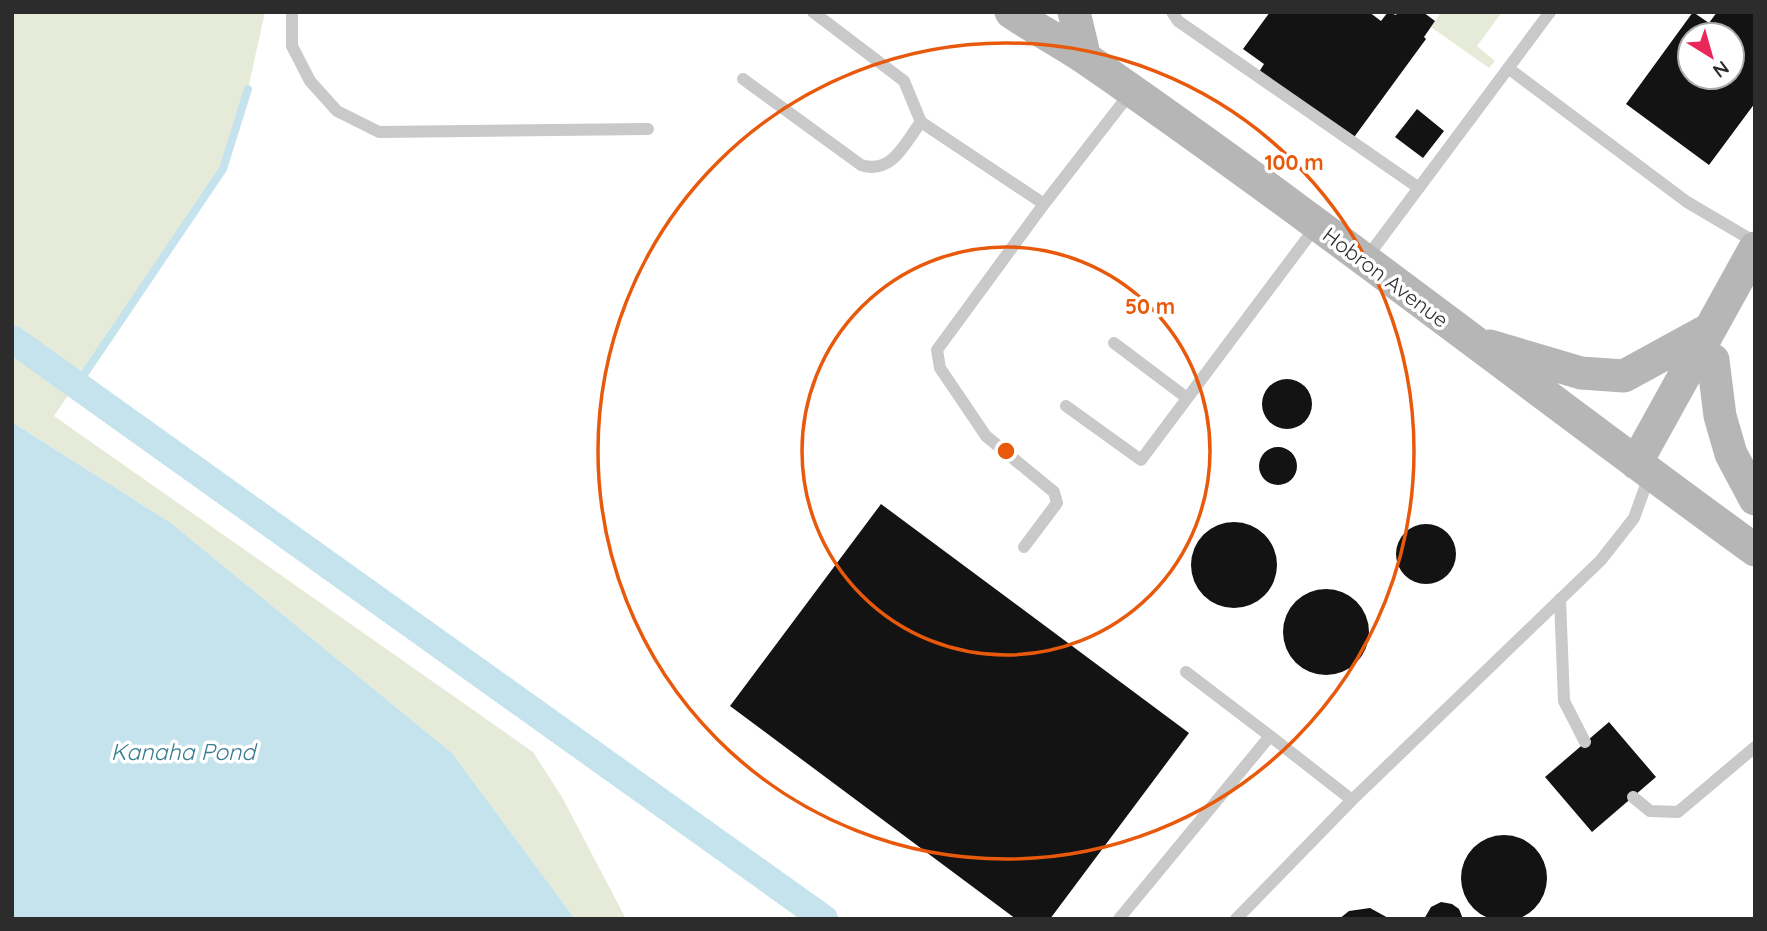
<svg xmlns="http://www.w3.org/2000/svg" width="1767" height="931" font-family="Quicksand,sans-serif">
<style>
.green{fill:#e6ebd9}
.water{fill:#c4e3ec}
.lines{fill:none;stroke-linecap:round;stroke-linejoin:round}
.stream{stroke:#c4e3ec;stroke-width:8}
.canal{stroke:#c4e3ec;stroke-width:28}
.building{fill:#131313;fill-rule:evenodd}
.lane{stroke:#c9c9c9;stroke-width:12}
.secondary{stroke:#b6b6b6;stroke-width:33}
.ring{fill:none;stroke:#e8590c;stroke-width:3.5}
.labels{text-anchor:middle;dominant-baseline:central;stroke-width:7;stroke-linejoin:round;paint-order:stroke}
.street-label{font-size:21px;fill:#2c2c2c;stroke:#fff}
.water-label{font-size:23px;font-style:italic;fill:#387e90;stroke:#fff}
.centre{fill:#e8590c;stroke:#fff;stroke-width:3.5}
.ring-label{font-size:21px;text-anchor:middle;font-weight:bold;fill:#e8590c;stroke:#fff;stroke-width:7;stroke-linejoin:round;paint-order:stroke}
</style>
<rect width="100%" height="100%" fill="#fff"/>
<path class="green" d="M 12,12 L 265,12 L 248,89 L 223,169 L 54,416 L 533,752 L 562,797 L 626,919 L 575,919 L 452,753 L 171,523 L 12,422 Z
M 1441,12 L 1502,12 L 1477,46 L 1495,61 L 1489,68 L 1431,27 Z"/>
<path class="water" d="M 12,422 L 171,523 L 452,753 L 575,919 L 12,919 Z"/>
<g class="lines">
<path class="stream" d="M 77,385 L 223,169 L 248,89"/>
<path class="canal" d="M 12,339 L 824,919"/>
</g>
<path class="building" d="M 1270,12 L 1369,12 L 1381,21 L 1388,12 L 1396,15 L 1398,12 L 1423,12 L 1435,21 L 1424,37 L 1426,39 L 1352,140 L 1259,72 L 1264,64 L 1243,49 Z
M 1693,12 L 1709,23 L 1717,12 L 1755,12 L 1755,103 L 1709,165 L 1626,104 ZM 1690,35 L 1732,35 L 1732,77 L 1690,77 Z
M 1417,109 L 1444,131 L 1423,158 L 1395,137 Z
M1262 404a25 25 0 1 1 50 0a25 25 0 1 1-50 0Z
M1259 466a19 19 0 1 1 38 0a19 19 0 1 1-38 0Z
M 881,504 L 1189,733 L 1050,919 L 1016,919 L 730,706 Z
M1191 565a43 43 0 1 1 86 0a43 43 0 1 1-86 0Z
M1396 554a30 30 0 1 1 60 0a30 30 0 1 1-60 0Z
M1283 632a43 43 0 1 1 86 0a43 43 0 1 1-86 0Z
M 1609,722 L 1656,777 L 1592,832 L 1545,777 Z
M1461 878a43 43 0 1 1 86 0a43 43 0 1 1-86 0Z
M 1441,902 L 1452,904 L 1459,909 L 1463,919 L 1424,919 L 1431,907 Z
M 1370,908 L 1390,919 L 1339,919 L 1349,911 Z"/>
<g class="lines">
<path class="lane" d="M 292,12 L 292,46 L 310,81 L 337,111 L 379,132 L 648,129
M 813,12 L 904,81 L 921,122 L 1044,204 L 937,350 L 940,368 L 986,436 L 1054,492 L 1057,503 L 1024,547
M 1172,12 L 1178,21 L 1419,188
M 1508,68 L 1687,202 L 1755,242
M 743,79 L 861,165 C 892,175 904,144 921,122
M 1044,204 L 1131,92
M 1365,260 L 1550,12
M 1114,343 L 1187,398
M 1066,406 L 1141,460 L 1317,225
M 1560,599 L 1564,701 L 1585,742
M 1186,672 L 1270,736
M 1633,797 L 1650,811 L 1678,812 L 1755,747
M 1119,919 L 1270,736 L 1352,800
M 1236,919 L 1352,800 L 1601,560 L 1634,518 L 1650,474"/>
<path class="secondary" d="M 1011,12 C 1036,29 1063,43 1088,60 C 1315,217 1532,388 1755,550
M 1074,12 L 1085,58
M 1490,346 L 1581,373 L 1624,376 L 1710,329
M 1713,360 L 1720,416 L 1731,454 L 1755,499
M 1636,463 L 1755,248"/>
</g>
<g class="ring">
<circle cx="1006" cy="451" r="204"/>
<circle cx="1006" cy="451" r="408"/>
</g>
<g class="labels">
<g class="street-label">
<text transform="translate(1386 277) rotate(37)">Hobron Avenue</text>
</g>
<g class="water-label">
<text x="183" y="751">Kanaha Pond</text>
</g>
</g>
<circle cx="1006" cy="451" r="10" class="centre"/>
<g class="ring-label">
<text x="1294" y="170">100 m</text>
<text x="1150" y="314">50 m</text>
</g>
<rect width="1767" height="931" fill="none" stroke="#2c2c2c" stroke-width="28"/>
<g transform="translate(1711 56) rotate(143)"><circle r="33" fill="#ffffff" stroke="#ababab" stroke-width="2"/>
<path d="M0-5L12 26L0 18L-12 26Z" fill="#ea2759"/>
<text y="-10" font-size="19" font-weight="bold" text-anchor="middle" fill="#2c2c2c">N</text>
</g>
</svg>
